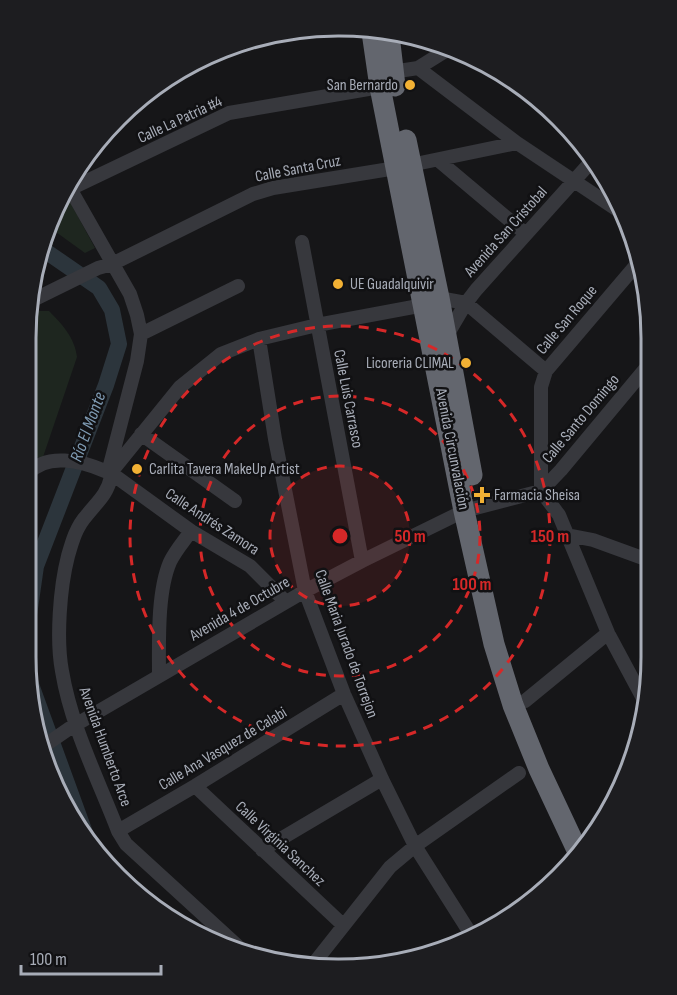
<svg xmlns="http://www.w3.org/2000/svg" width="677" height="995" font-family="'Sofia Sans Condensed',sans-serif">
<style>
.green{fill:#1e261f}
.lines{fill:none;stroke-linecap:round;stroke-linejoin:round}
.river{stroke:#2c353c;stroke-width:16}
.minor{stroke:#37383d;stroke-width:14}
.major{stroke:#53555c;stroke-width:18}
.highway{stroke:#63666e;stroke-width:21}
.ring{fill:none;stroke:#d62828;stroke-width:3;stroke-dasharray:10 8}
.poi-dot{fill:#f2b134;stroke:#111113;stroke-width:2}
.labels{text-anchor:middle;dominant-baseline:central;stroke-width:5;stroke-linejoin:round;paint-order:stroke}
.poi-label{font-size:16px;fill:#a8adb8;stroke:#111113;text-anchor:start}
.street-label{font-size:16px;fill:#a8adb8;stroke:#111113}
.water-label{font-size:18px;font-style:italic;fill:#7f9bb3;stroke:#111113}
.rim{fill:none;stroke:#a8adb8;stroke-width:3}
.centre{fill:#d62828;stroke:#111113;stroke-width:3}
.ring-label{font-size:18px;text-anchor:middle;font-weight:bold;fill:#d62828;stroke:#111113;stroke-width:5;stroke-linejoin:round;paint-order:stroke}
</style>
<rect width="100%" height="100%" fill="#161618"/>
<path class="green" d="M 64,191 L 95,248 L 85,253 L 49,227 L 58,200 Z
M 31,311 L 49,311 C 62,324 75,338 77,357 L 43,457 L 34,458 L 29,463 Z"/>
<g class="lines">
<path class="river" d="M 26,636 L 36,566 L 106,385 L 119,344 L 112,310 L 99,288 L 41,248
M 29,679 L 88,841
M 121,876 L 153,908"/>
<path class="minor" d="M 418,68 L 517,143 L 625,215
M 392,72 L 418,68 L 450,48
M 438,160 L 526,234
M 68,185 L 130,294 L 137,315 L 141,334 L 137,361 L 110,465
M 70,189 L 229,113 L 380,87
M 302,242 L 362,561
M 637,264 L 546,371 L 541,387 L 541,491 L 559,515 L 608,633 L 646,704
M 439,298 L 466,303 L 546,371
M 31,301 L 98,268 L 112,264 L 253,194 L 273,188 L 396,168 L 517,143
M 141,334 L 238,286
M 446,337 L 466,303 L 476,290 L 590,163
M 259,339 L 275,439 L 305,591 L 344,694 L 382,779 L 415,846 L 472,936
M 141,434 L 235,501
M 116,466 L 180,387 L 221,354 L 259,339 L 317,325 L 424,305
M 28,474 C 46,452 82,461 105,471
M 115,476 L 191,531 L 250,566 L 286,602
M 111,477 C 107,495 97,502 87,515 C 76,527 72,542 68,556 C 60,587 56,639 62,671 C 71,726 98,779 118,831 L 126,844 L 243,951
M 567,535 L 593,540 L 648,560
M 159,676 C 159,644 157,592 170,562 C 175,551 184,541 191,531
M 525,701 L 608,633
M 41,748 L 70,728 L 305,591 L 362,561 L 464,511 L 541,491 L 561,470 L 651,362
M 195,786 L 343,925
M 118,831 L 195,786 L 344,694
M 262,850 L 382,779
M 311,967 L 390,867 L 415,846 L 519,773"/>
<path class="major" d="M 556,881 L 566,869"/>
<path class="highway" d="M 372,32 L 380,87 L 464,511 L 494,644 L 513,705 L 539,769 L 578,852
M 389,35 L 395,86
M 406,140 L 439,298 L 472,475"/>
</g>
<circle cx="340" cy="536" r="70" fill="#d62828" fill-opacity=".12"/>
<g class="ring">
<circle cx="340" cy="536" r="70"/>
<circle cx="340" cy="536" r="140"/>
<circle cx="340" cy="536" r="210"/>
</g>
<g class="poi-dot">
<circle cx="410" cy="85" r="6"/>
<circle cx="338" cy="284" r="6"/>
<circle cx="466" cy="363" r="6"/>
<circle cx="137" cy="469" r="6"/>
<path d="M479 486h6v6h6v6h-6v6h-6v-6h-6v-6h6z"/>
</g>
<g class="labels">
<g class="poi-label">
<text x="398" y="85" text-anchor="end">San Bernardo</text>
<text x="350" y="284">UE Guadalquivir</text>
<text x="454" y="363" text-anchor="end">Licoreria CLIMAL</text>
<text x="149" y="469">Carlita Tavera MakeUp Artist</text>
<text x="494" y="495">Farmacia Sheisa</text>
</g>
<g class="street-label">
<text transform="translate(180 120) rotate(-25)">Calle La Patria #4</text>
<text transform="translate(298 169) rotate(-11)">Calle Santa Cruz</text>
<text transform="translate(506 232) rotate(-48)">Avenida San Cristobal</text>
<text transform="translate(567 320) rotate(-50)">Calle San Roque</text>
<text transform="translate(348 399) rotate(79)">Calle Luis Carrasco</text>
<text transform="translate(581 419) rotate(-50)">Calle Santo Domingo</text>
<text transform="translate(452 449) rotate(79)">Avenida Circunvalación</text>
<text transform="translate(212 522) rotate(33)">Calle Andrés Zamora</text>
<text transform="translate(240 609) rotate(-30)">Avenida 4 de Octubre</text>
<text transform="translate(346 644) rotate(70)">Calle Maria Jurado de Torrejon</text>
<text transform="translate(105 747) rotate(70)">Avenida Humberto Arce</text>
<text transform="translate(223 749) rotate(-31)">Calle Ana Vasquez de Calabi</text>
<text transform="translate(280 844) rotate(43)">Calle Virginia Sanchez</text>
</g>
<g class="water-label">
<text transform="translate(88 427) rotate(-70)">Río El Monte</text>
</g>
</g>
<path d="M0 0H677V995H0ZM338 36H339A302 302 0 0 1 641 338V657A302 302 0 0 1 339 959H338A302 302 0 0 1 36 657V338A302 302 0 0 1 338 36Z" fill="#1d1d20" fill-rule="evenodd"/>
<path class="rim" d="M338 36H339A302 302 0 0 1 641 338V657A302 302 0 0 1 339 959H338A302 302 0 0 1 36 657V338A302 302 0 0 1 338 36Z"/>
<circle cx="340" cy="536" r="9" class="centre"/>
<g class="ring-label">
<text x="410" y="542">50 m</text>
<text x="550" y="542">150 m</text>
<text x="472" y="590">100 m</text>
</g>
<path d="M21 965v9h140v-9" fill="none" stroke="#a8adb8" stroke-width="3"/>
<text x="30" y="965" font-size="18" fill="#a8adb8" stroke="#111113" stroke-width="4.5" paint-order="stroke">100 m</text>
</svg>
